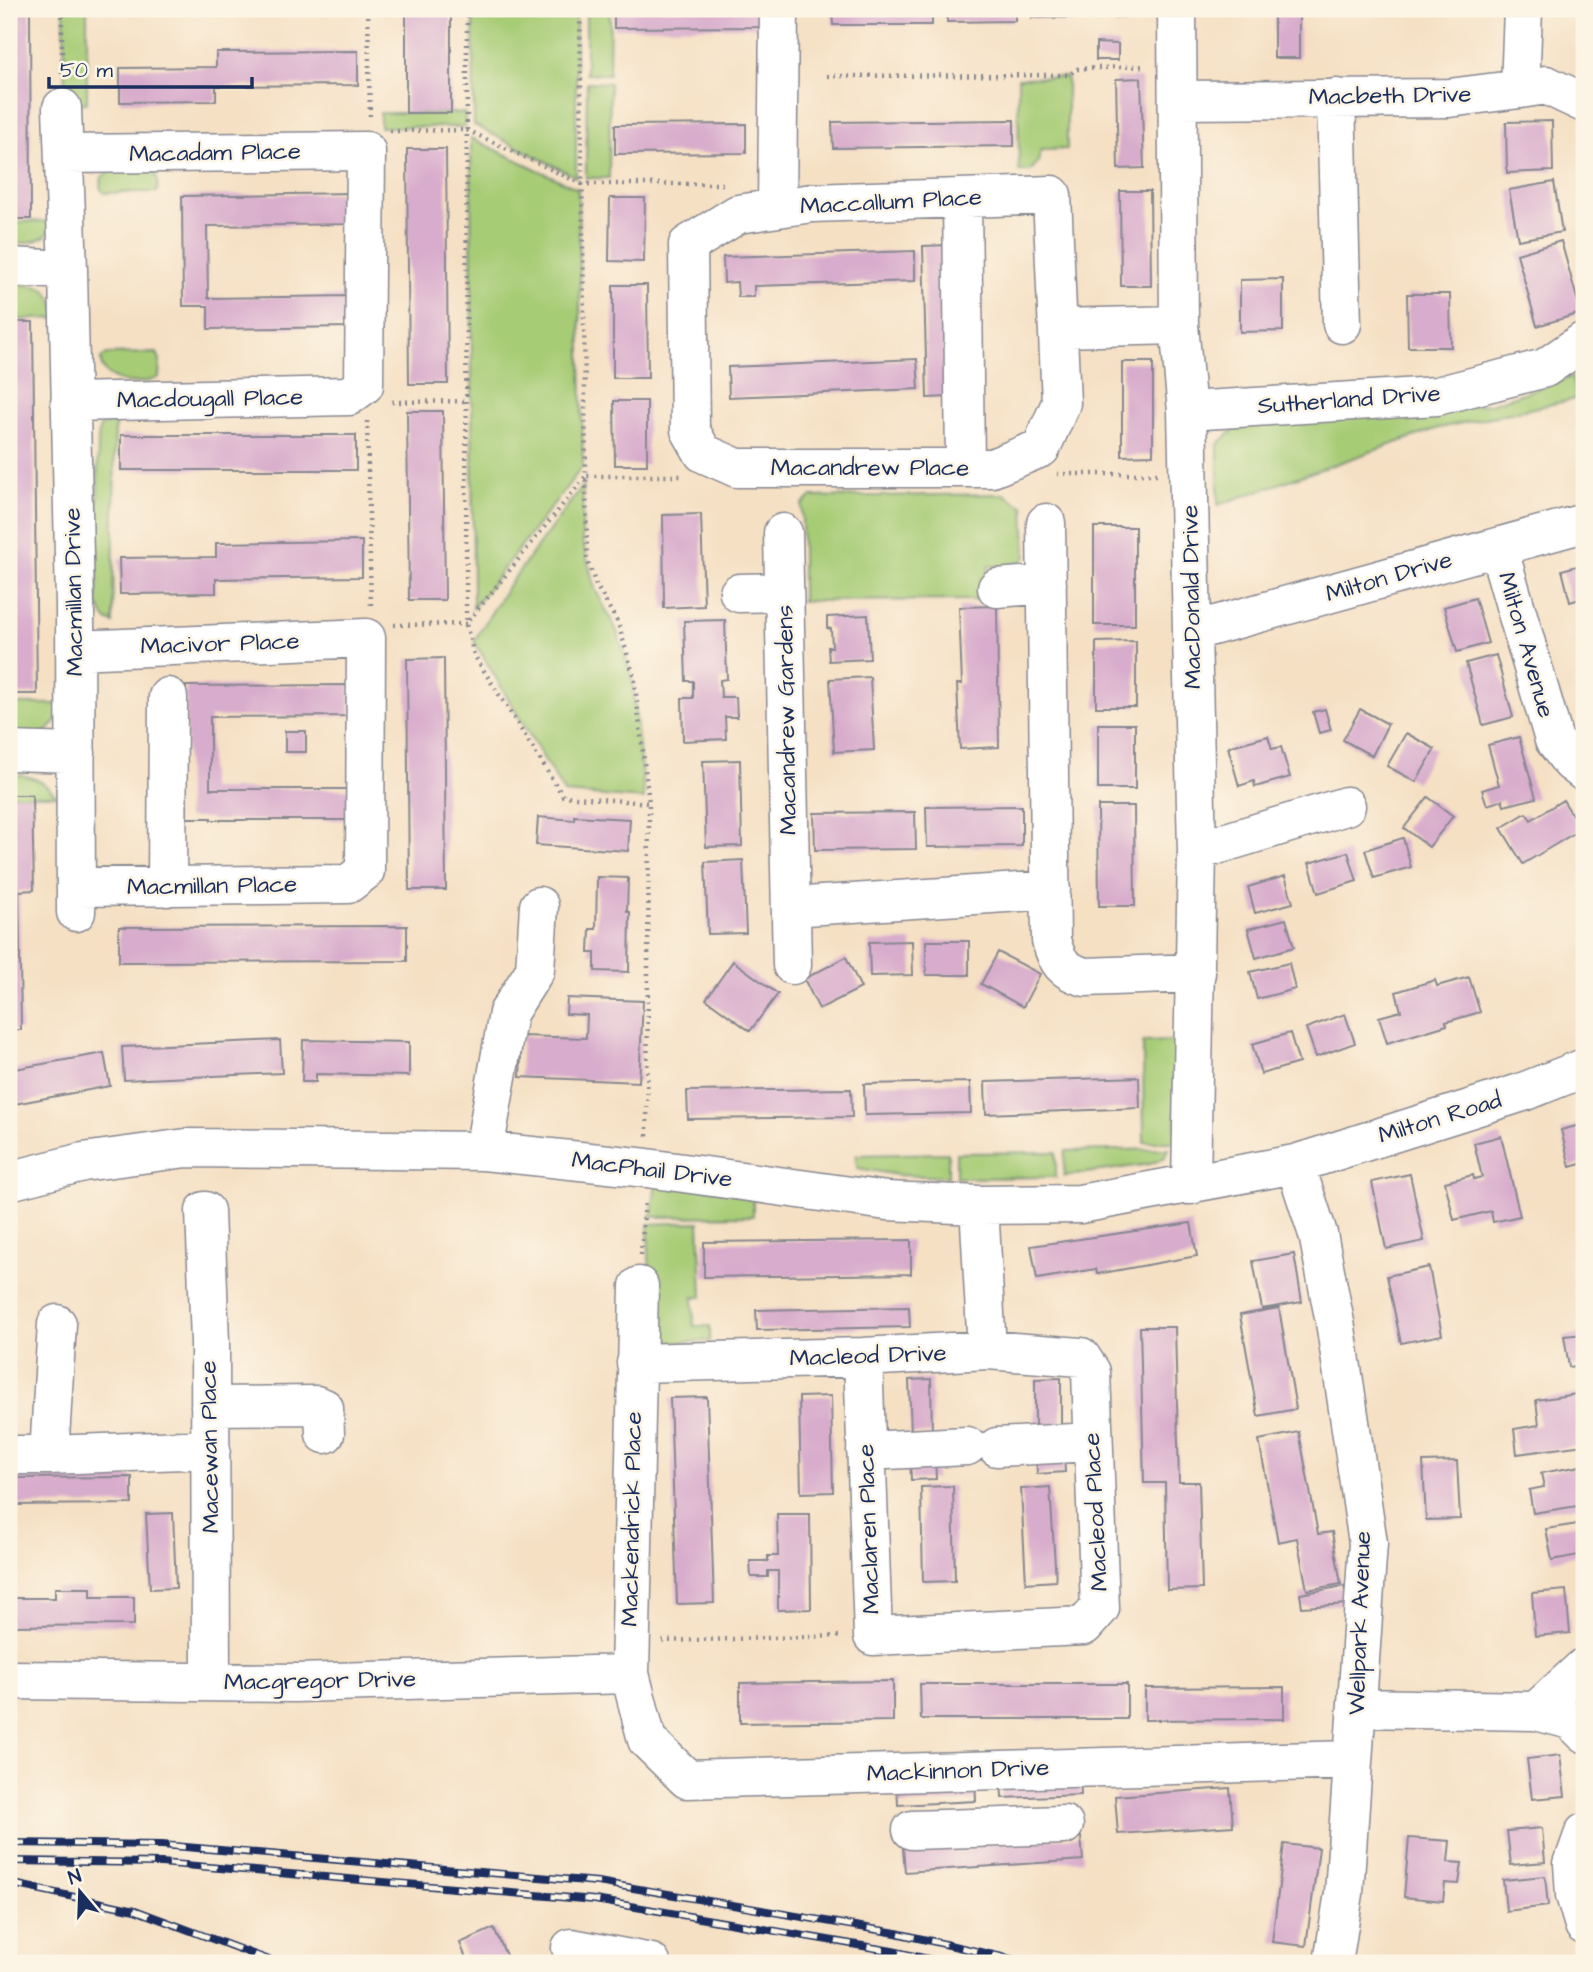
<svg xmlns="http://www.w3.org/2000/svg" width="1593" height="1972" font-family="'Architects Daughter',sans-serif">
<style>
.green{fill:#a7cc76;stroke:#617e6a;stroke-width:2}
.building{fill:#d8accc}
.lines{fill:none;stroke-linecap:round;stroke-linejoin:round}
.minor-casing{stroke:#888891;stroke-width:41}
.path{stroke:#888891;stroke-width:4.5;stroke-dasharray:2 5;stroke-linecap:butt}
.minor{stroke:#fff;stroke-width:38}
.rail-casing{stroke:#1b2f5e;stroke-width:8}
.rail{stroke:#fcf5e5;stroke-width:5;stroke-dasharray:16;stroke-linecap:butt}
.labels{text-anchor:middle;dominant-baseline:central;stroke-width:5;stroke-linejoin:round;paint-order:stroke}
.street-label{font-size:24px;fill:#1b2f5e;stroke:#fcf5e5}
</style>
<rect width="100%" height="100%" fill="#fcf5e5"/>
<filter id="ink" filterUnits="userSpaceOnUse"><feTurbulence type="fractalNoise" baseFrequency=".0143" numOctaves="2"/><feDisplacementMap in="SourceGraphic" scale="14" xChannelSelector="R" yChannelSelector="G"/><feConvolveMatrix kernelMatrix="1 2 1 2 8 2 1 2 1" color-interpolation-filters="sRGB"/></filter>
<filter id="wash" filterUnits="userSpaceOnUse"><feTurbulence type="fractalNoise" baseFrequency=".00686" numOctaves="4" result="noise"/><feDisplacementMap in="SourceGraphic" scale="28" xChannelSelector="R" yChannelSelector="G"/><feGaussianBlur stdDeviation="1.57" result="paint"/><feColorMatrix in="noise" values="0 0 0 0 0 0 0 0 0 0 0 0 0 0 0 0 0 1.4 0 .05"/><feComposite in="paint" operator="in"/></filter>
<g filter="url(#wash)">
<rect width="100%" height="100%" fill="#f5e0c4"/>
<path class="green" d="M 64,9 L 87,9 L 87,103 L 65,103 Z
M 473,9 L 576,9 L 576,177 L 474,125 Z
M 586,9 L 610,9 L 609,74 L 586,74 Z
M 1067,77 L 1067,149 L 1041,150 L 1038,162 L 1030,171 L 1019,171 L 1018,78 Z
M 587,82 L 610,83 L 609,178 L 586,178 Z
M 380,113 L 465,113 L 465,127 L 380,127 Z
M 471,138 L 578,189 L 583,466 L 473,608 Z
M 115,167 L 152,169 L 158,181 L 157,192 L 104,193 L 100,187 L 102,177 Z
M 55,221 C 49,243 27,243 9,244 L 9,222 Z
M 9,283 C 43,287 49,282 58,318 L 9,320 Z
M 157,353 L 160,360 L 159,377 C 142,387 99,385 101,358 L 107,354 Z
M 1572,377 L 1576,399 L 1439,428 L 1218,505 L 1218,444 L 1234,430 L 1255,424 L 1490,404 Z
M 115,416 L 113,623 L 105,619 L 97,602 L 98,439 L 100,427 Z
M 583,485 L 582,539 L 595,589 L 617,631 L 632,677 L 644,799 L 564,793 L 474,641 L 506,589 Z
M 1004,494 L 1024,507 L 1026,556 L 1022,562 L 1009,566 L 988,566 L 988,600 L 802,601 L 802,505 L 811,497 Z
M 9,704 L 63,704 C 54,736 39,737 9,739 Z
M 9,774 C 29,775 42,779 56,795 L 9,795 Z
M 1175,1041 L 1176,1142 L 1144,1142 L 1143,1042 Z
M 1169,1149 L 1164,1158 L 1150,1164 L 1064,1176 L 1065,1151 Z
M 1056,1152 L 1056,1177 L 956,1178 L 956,1153 Z
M 948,1153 L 948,1177 L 898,1175 L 857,1168 L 856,1155 Z
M 656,1183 L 753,1193 L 753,1216 L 651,1217 Z
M 699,1222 L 702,1297 L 693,1297 L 694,1326 L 710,1326 L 710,1341 L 652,1343 L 648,1224 Z"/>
<g id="blocks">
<path class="building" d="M 9,9 L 30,9 L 31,219 L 9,219 Z
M 406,9 L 451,9 L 451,113 L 406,113 Z
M 614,9 L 762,9 L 762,27 L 614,28 Z
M 832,9 L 932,9 L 932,25 L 833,25 Z
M 947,9 L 1015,9 L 1015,21 L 947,22 Z
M 1032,9 L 1125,9 L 1125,17 L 1032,18 Z
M 1274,9 L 1299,9 L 1299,58 L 1274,58 Z
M 1096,43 L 1118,44 L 1118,60 L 1096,60 Z
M 358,51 L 358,85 L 216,86 L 216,101 L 120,102 L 120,68 L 216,67 L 216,52 Z
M 1141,78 L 1144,168 L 1118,169 L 1116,79 Z
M 1014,120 L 1014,146 L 833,148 L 832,122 Z
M 1552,121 L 1553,171 L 1507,173 L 1506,122 Z
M 746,124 L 746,153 L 615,154 L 615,125 Z
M 407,149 L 446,149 L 448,384 L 409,384 Z
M 1554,182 L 1562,232 L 1518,240 L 1509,190 Z
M 1120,191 L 1150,191 L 1151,286 L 1121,286 Z
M 352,193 L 352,224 L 207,226 L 208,298 L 351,296 L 352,327 L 208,329 L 208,306 L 183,306 L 182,196 Z
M 610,198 L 645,198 L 644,262 L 609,261 Z
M 1561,241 L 1581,313 L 1537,326 L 1517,254 Z
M 947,245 L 950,397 L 927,398 L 923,246 Z
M 915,251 L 915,281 L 754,286 L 754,297 L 738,297 L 737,282 L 724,283 L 723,257 Z
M 1283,279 L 1283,331 L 1240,332 L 1240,280 Z
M 613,285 L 647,285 L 648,378 L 613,378 Z
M 1407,294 L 1450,294 L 1451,347 L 1408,347 Z
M 9,322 L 33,322 L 37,694 L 9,694 Z
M 917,359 L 919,389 L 729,397 L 728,367 Z
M 1122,362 L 1153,362 L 1153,455 L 1122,456 Z
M 614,401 L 647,401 L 647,465 L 615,465 Z
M 407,411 L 443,411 L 445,600 L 409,600 Z
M 121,435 L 356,435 L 356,470 L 121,470 Z
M 701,514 L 704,606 L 664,608 L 663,515 Z
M 1094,527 L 1135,527 L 1135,625 L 1094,625 Z
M 362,541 L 362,577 L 216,579 L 216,593 L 120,594 L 119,558 L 216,557 L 216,543 Z
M 1584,564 L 1584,598 L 1570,602 L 1562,570 Z
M 1475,598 L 1488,643 L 1457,652 L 1444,607 Z
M 997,606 L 999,747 L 960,749 L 957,684 L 962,684 L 959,607 Z
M 868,615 L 870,659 L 829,661 L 828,647 L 832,647 L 831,629 L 827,628 L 827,617 Z
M 725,620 L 727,679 L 720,680 L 721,697 L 736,697 L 737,717 L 725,717 L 726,739 L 683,741 L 682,698 L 693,698 L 693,681 L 686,681 L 684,621 Z
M 1136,641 L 1136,707 L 1096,707 L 1096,642 Z
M 1496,655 L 1513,717 L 1483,725 L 1466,663 Z
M 444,658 L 446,890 L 409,890 L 407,659 Z
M 870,677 L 874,750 L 834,752 L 830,679 Z
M 349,685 L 350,716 L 210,717 L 210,789 L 353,789 L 353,820 L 211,820 L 211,818 L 187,818 L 186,686 Z
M 1325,709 L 1331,730 L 1319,733 L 1313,712 Z
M 1360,709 L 1388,724 L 1372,756 L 1343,740 Z
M 1098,724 L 1135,724 L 1135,789 L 1098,789 Z
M 285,731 L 306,731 L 306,752 L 285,752 Z
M 1406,733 L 1435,749 L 1416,782 L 1387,766 Z
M 1268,736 L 1272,749 L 1281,747 L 1290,777 L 1255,787 L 1254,781 L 1239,786 L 1228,747 Z
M 1519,737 L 1536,798 L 1504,806 L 1503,800 L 1487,805 L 1482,790 L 1499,785 L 1488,745 Z
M 740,760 L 742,846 L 706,847 L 703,761 Z
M 9,795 L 32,795 L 34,890 L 19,891 L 21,1030 L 9,1030 Z
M 1428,797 L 1453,816 L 1429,847 L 1404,828 Z
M 1563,800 L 1581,829 L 1523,864 L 1501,828 L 1526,813 L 1531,820 Z
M 1022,806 L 1022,846 L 927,847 L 926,807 Z
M 1098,806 L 1134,806 L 1135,906 L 1099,906 Z
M 915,812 L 916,849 L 815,850 L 814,813 Z
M 574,816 L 630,819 L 628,851 L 536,845 L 538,817 L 574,820 Z
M 1403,838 L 1411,867 L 1374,878 L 1365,850 Z
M 1348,852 L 1357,881 L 1318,893 L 1309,863 Z
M 743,860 L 746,933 L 708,934 L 705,862 Z
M 1285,876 L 1293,903 L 1255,913 L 1248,887 Z
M 597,877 L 628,878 L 627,912 L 630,912 L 629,972 L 595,971 L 595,953 L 589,953 L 590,929 L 596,929 Z
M 1286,919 L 1294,947 L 1256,958 L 1248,929 Z
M 407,926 L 407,961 L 119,962 L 119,927 Z
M 912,941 L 913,975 L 870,976 L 869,942 Z
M 926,941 L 969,941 L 969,975 L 926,975 Z
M 998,952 L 1040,974 L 1023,1007 L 981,984 Z
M 846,957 L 861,988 L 819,1009 L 804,979 Z
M 733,961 L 778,994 L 750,1031 L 706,999 Z
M 1289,963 L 1295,989 L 1257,999 L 1250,972 Z
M 1469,977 L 1480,1012 L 1446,1022 L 1447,1025 L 1387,1043 L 1379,1017 L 1401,1011 L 1396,992 L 1435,980 L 1437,986 Z
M 567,998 L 643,1001 L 639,1082 L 520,1077 L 522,1036 L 586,1038 L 587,1015 L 566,1014 Z
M 1345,1014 L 1355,1043 L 1316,1057 L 1306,1028 Z
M 1290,1033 L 1299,1063 L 1261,1074 L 1252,1044 Z
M 280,1040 L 282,1073 L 124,1080 L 122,1047 Z
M 303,1040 L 409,1042 L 409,1076 L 316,1074 L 316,1082 L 302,1082 Z
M 104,1053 L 110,1086 L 9,1105 L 9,1070 Z
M 1139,1077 L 1140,1108 L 986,1114 L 985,1082 Z
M 970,1082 L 971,1113 L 865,1115 L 864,1084 Z
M 851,1089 L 852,1117 L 688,1119 L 687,1091 Z
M 1584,1124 L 1584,1163 L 1570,1167 L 1561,1130 Z
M 1501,1136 L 1520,1216 L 1493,1222 L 1491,1211 L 1454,1220 L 1445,1182 L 1473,1175 L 1474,1179 L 1482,1177 L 1474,1143 Z
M 1410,1174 L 1424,1241 L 1386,1249 L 1372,1182 Z
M 1191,1223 L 1197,1256 L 1097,1274 L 1096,1269 L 1037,1279 L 1031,1246 Z
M 911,1240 L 911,1274 L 704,1277 L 704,1242 Z
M 1294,1254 L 1302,1302 L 1262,1309 L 1253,1261 Z
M 1429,1267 L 1442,1335 L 1401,1343 L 1387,1276 Z
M 909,1307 L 910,1327 L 757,1330 L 756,1310 Z
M 1279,1308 L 1296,1409 L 1258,1416 L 1240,1315 Z
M 1140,1327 L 1175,1327 L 1179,1482 L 1199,1482 L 1202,1589 L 1167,1590 L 1165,1483 L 1144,1483 Z
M 1584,1334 L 1584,1365 L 1569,1367 L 1564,1336 Z
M 1061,1378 L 1061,1432 L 1035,1432 L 1035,1379 Z
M 931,1379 L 932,1433 L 911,1434 L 909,1380 Z
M 1577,1394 L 1578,1406 L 1582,1405 L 1584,1445 L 1517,1454 L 1514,1429 L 1539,1425 L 1536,1400 Z
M 831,1396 L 833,1492 L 801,1493 L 799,1397 Z
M 707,1397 L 714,1603 L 677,1604 L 670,1398 Z
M 1299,1432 L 1318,1534 L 1332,1532 L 1341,1584 L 1307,1590 L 1297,1538 L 1278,1542 L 1259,1440 Z
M 1064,1454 L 1065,1472 L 1037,1474 L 1036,1455 Z
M 935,1456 L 936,1479 L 911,1480 L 910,1457 Z
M 1457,1461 L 1460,1519 L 1426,1520 L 1423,1462 Z
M 1581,1466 L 1584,1505 L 1533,1513 L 1529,1490 L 1544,1487 L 1541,1473 Z
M 132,1477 L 132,1504 L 9,1505 L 9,1478 Z
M 953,1486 L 955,1581 L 923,1582 L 921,1487 Z
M 1050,1487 L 1056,1581 L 1026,1583 L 1021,1489 Z
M 173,1513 L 176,1588 L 150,1589 L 146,1514 Z
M 777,1514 L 810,1514 L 811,1609 L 778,1610 L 778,1571 L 768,1571 L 768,1577 L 751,1577 L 750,1561 L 768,1561 L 768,1556 L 778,1556 Z
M 1584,1523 L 1584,1554 L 1552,1560 L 1546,1529 Z
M 1344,1586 L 1348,1604 L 1302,1607 L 1300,1594 Z
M 55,1588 L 91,1588 L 91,1597 L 134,1597 L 134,1625 L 9,1626 L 9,1598 L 55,1598 Z
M 1566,1590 L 1570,1633 L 1535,1636 L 1532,1593 Z
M 893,1681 L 893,1721 L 740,1723 L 740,1683 Z
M 920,1684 L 1127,1684 L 1127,1719 L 921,1719 Z
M 1284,1687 L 1284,1719 L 1145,1720 L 1145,1688 Z
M 1560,1755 L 1565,1796 L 1532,1799 L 1527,1759 Z
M 1080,1772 L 1081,1795 L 1002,1798 L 1001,1775 Z
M 975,1777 L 976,1801 L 898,1805 L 897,1782 Z
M 1230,1788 L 1233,1826 L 1118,1834 L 1115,1796 Z
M 1542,1828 L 1545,1862 L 1511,1865 L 1507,1831 Z
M 1081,1837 L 1083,1860 L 905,1872 L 903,1848 Z
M 1409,1838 L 1450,1841 L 1448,1862 L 1462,1863 L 1459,1884 L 1445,1883 L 1443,1901 L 1404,1897 Z
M 1284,1844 L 1319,1848 L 1306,1946 L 1272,1942 Z
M 1545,1876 L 1548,1906 L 1506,1911 L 1503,1880 Z
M 494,1928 L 509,1962 L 468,1963 L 460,1943 Z"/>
</g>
</g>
<g filter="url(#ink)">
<use href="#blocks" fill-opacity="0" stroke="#888891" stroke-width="2"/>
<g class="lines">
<g class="minor-casing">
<path id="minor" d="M 1177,9 L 1179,325 L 1187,411 L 1197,851 L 1191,1185
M 1520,89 L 1546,85 L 1584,103
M 1336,98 L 1342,324
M 1179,100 L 1449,98 L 1520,89 L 1523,9
M 64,154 L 366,151 L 364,385 L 349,396 L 70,402
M 1052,195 L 1061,403 L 1041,448 L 992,468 L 737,468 L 703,453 L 690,430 L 688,245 L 738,214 L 812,203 Z
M 962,198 L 965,467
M 777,208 L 779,9
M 9,267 L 68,270 L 62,108
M 68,270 L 75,605 L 76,912
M 1059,328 L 1179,325
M 1187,411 L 1437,396 L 1545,368 L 1584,341
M 1046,523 L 1051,940 C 1057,962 1063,971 1085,977 L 1196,973
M 783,533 L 792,965
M 1498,547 L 1554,740 L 1571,762 L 1584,772
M 997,588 L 1047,584
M 739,593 L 784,592
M 1194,631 L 1584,523
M 75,650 L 366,638 L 365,871 L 348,884 L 76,887
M 9,751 L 76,753
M 1197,851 L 1346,806
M 167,887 L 168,697
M 791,907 L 1051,890
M 484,1151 L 508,1013 L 535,970 L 539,906
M 1295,1164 L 1318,1234 L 1336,1328 L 1368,1543 L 1344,1893 L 1333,1963
M 9,1181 L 83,1162 L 186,1148 L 484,1151 L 647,1168 L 887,1201 L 979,1205 L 1080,1204 L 1295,1164 L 1523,1092 L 1584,1068
M 979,1205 L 987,1350
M 205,1211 L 210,1342 L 211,1682
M 639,1286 L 630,1674 L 647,1740 L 687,1779 L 1352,1760
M 636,1363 L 863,1357 L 987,1350 L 1081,1357 L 1091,1372 L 1100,1608 L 1084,1626 L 873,1636 L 863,1357
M 210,1406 L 316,1405 L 324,1408 L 325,1434
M 997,1447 L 1092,1442
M 866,1451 L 967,1446
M 9,1455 L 49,1455 L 211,1449
M 49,1455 L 57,1324
M 9,1680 L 295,1683 L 630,1674
M 1358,1708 L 1536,1711 L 1571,1720 L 1584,1733
M 1536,1711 L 1584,1667
M 912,1830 L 1064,1825
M 1584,1833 L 1573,1864 L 1575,1895 L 1584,1925
M 571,1948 L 651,1963"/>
</g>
<path class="path" d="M 62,9 L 62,79
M 368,9 L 370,120
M 467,9 L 466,624 L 474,655 L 563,796 L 649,803
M 827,76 L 1069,75 L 1077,69 L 1146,66
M 390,131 L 467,130 L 582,184 L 723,184
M 392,402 L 467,401
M 367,421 L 371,608
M 1057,474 L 1157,474
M 394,625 L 466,624 L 586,476 L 580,9
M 647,1136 L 649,803 L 634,677 L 618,623 L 596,585 L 587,559 L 586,476 L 681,476
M 641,1255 L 645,1200
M 662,1641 L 842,1636"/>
<use href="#minor" class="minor"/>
<g class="rail-casing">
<path id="rail" d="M 9,1843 L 162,1845 L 598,1882 L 896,1933 L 1029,1963
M 9,1861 L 161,1863 L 595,1900 L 892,1951 L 946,1963
M 9,1883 L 135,1910 L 277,1963"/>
</g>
<use href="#rail" class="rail"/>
</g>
</g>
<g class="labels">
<g class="street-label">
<text transform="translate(1390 96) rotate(-1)">Macbeth Drive</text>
<text transform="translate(215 153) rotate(-1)">Macadam Place</text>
<text transform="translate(891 202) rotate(-3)">Maccallum Place</text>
<text transform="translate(210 399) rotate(-1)">Macdougall Place</text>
<text transform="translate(1349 400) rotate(-4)">Sutherland Drive</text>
<text x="870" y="468">Macandrew Place</text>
<text transform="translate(1389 577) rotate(-16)">Milton Drive</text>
<text transform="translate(74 592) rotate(-91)">Macmillan Drive</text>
<text transform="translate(1192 597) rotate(-91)">MacDonald Drive</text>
<text transform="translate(220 644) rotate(-2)">Macivor Place</text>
<text transform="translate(1526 645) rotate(74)">Milton Avenue</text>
<text transform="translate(787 720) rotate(-91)">Macandrew Gardens</text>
<text transform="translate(212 886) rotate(-1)">Macmillan Place</text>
<text transform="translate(1440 1118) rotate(-17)">Milton Road</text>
<text transform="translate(652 1170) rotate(7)">MacPhail Drive</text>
<text transform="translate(868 1356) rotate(-2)">Macleod Drive</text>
<text transform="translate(210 1447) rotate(-91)">Macewan Place</text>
<text transform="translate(1096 1512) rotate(-93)">Macleod Place</text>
<text transform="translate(632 1519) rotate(-89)">Mackendrick Place</text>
<text transform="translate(869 1529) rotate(-92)">Maclaren Place</text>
<text transform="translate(1360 1623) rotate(-88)">Wellpark Avenue</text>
<text transform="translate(320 1681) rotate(-1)">Macgregor Drive</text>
<text transform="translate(958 1771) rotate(-2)">Mackinnon Drive</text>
</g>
</g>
<rect width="1593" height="1972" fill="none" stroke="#fcf5e5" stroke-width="35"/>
<g transform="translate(80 1892) rotate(341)" stroke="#fcf5e5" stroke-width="5" paint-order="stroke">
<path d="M0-5L12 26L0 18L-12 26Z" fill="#1b2f5e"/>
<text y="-10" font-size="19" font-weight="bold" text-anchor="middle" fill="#1b2f5e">N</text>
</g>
<path d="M49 77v10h203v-10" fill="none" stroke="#1b2f5e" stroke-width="3.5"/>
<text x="60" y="77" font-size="21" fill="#1b2f5e" stroke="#fcf5e5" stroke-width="5" paint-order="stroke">50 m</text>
</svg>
